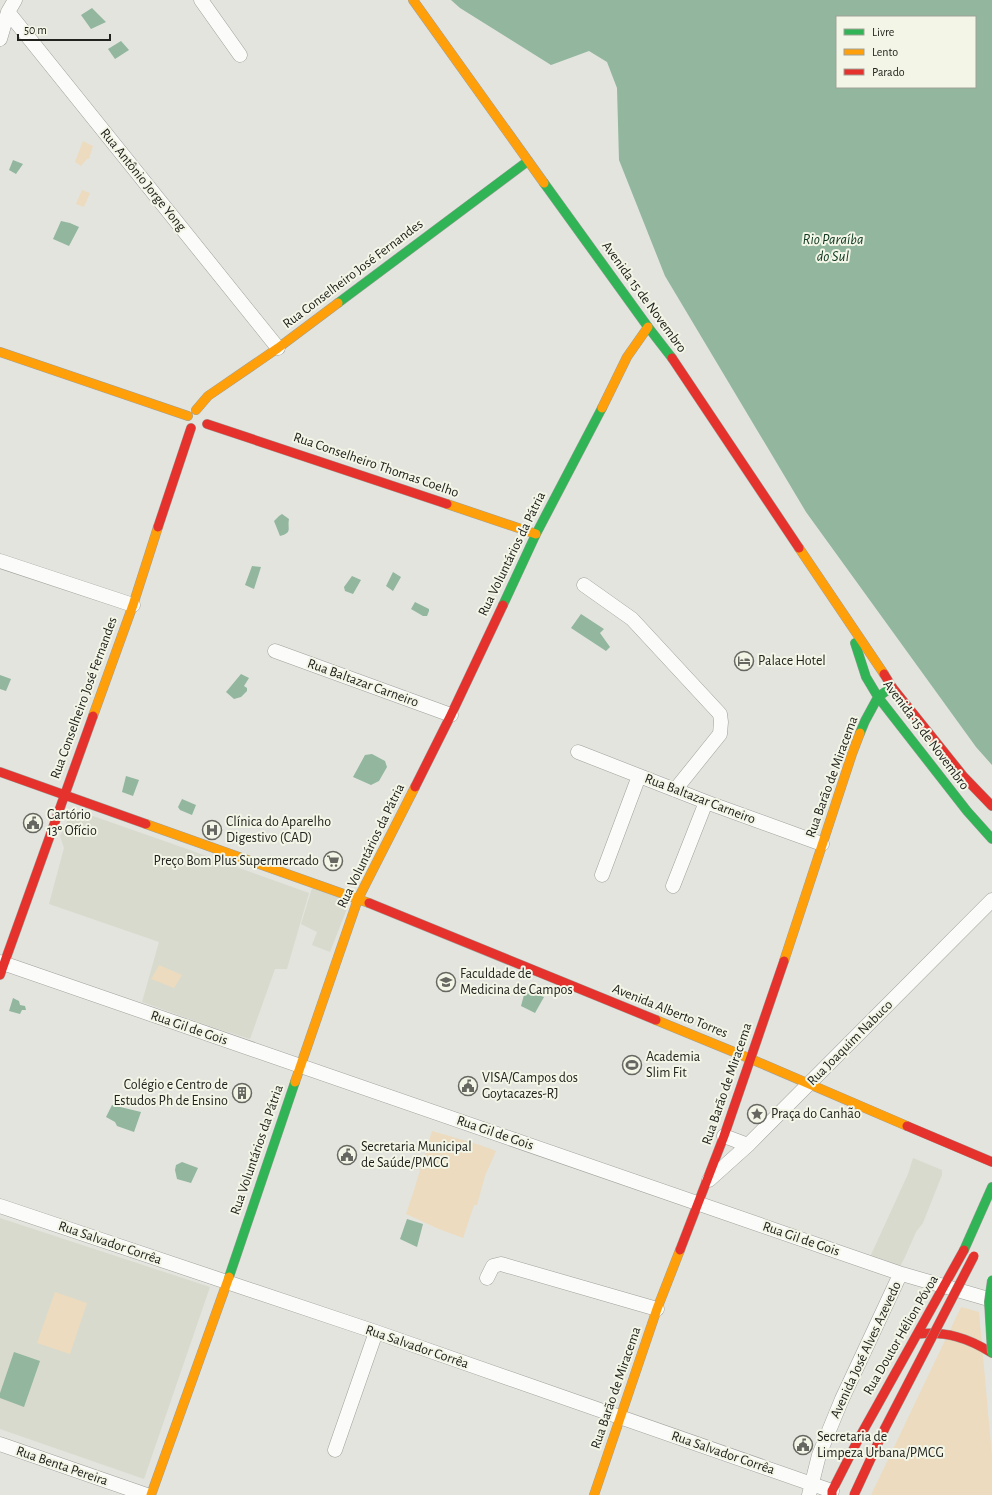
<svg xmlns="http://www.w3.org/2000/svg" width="992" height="1495" font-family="'Alegreya Sans',sans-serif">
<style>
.built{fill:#d8dacd}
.green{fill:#ecdbbe}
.water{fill:#92b69e;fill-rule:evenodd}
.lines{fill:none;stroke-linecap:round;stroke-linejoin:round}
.street-casing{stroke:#9fa09b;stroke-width:15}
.fast-casing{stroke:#9fa09b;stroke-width:10}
.slow-casing{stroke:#9fa09b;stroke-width:10}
.jam-casing{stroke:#9fa09b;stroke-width:10}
.street{stroke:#fbfbfa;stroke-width:14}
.fast{stroke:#30b455;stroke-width:9}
.slow{stroke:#ff9f0a;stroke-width:9}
.jam{stroke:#e5322d;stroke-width:9}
.fast-bridge-casing{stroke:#9fa09b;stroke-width:10;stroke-linecap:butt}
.jam-bridge-casing{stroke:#9fa09b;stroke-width:10;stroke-linecap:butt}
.fast-bridge{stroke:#30b455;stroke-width:9}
.jam-bridge{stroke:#e5322d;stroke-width:9}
.labels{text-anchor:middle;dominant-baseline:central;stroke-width:4;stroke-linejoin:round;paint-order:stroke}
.street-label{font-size:14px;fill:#22231e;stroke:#f3f6e7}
.poi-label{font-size:14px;fill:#22231e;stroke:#f3f6e7;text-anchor:start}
.water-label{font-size:15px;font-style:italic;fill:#0d3721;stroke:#f3f6e7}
</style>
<rect width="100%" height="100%" fill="#e3e4de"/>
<path class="built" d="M 73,809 L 187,849 L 309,893 L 287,969 L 275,969 L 250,1039 L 209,1026 L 142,1002 L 159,942 L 49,904 L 64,848 L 60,836 Z
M 312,888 L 350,901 L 330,952 L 312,945 L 317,932 L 301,924 Z
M 913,1158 L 942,1170 L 942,1175 L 923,1223 L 916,1232 L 905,1257 L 901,1265 L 897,1266 L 885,1260 L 870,1257 L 908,1174 Z
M 0,1218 L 210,1287 L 144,1479 L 0,1429 Z"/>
<path class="green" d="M 83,141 L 93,146 L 89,159 L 87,159 L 81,166 L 75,162 Z
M 82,190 L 90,193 L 84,207 L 76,204 Z
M 159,965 L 182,975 L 174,988 L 151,979 Z
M 432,1131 L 480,1145 L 496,1151 L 485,1176 L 477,1205 L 474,1205 L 463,1238 L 439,1229 L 406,1214 L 414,1190 Z
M 55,1292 L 87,1303 L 70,1354 L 37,1343 Z
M 961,1307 L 979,1312 L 992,1456 L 992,1495 L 871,1495 Z"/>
<path class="water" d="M 451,0 L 992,0 L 992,765 L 976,747 L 806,512 L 665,276 L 619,160 L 617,88 L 607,62 L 589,51 L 551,65 L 460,8 ZM 837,17 L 975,17 L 975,87 L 837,87 Z
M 92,8 L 106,22 L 91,29 L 81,15 Z
M 121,41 L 129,50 L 115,59 L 108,49 Z
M 13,160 L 23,164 L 16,174 L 9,170 Z
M 61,221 L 70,223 L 79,227 L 69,246 L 53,239 Z
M 282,514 L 289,519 C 287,529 293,532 280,536 L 274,521 L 279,516 Z
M 252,566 L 261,567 L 254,589 L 245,585 Z
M 393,572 L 401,577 L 393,591 L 386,586 Z
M 352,576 L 361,580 L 353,594 L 345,591 L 344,587 Z
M 415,602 L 429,609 L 429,611 L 427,616 L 423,616 L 411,609 Z
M 581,614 L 604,629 L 600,633 L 610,647 L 606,651 L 571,628 Z
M 241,674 L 249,678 L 244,686 L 247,688 L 247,691 L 241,697 L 234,699 L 226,692 Z
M 0,675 L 11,679 L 6,691 L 0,689 Z
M 372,754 L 385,761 L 387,767 L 379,781 L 371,785 L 353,777 L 365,755 Z
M 126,776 L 139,780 L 133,796 L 122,792 Z
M 182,799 L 196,805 L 192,815 L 180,810 L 178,807 Z
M 525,991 L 544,997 L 535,1013 L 521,1006 Z
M 13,998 L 19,1001 L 20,1005 L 25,1006 L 26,1010 L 22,1010 L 20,1014 L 9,1011 Z
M 112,1105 L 141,1112 L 134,1132 L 117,1126 L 115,1122 L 106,1117 Z
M 182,1162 L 198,1168 L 191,1183 L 177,1179 L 175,1170 L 176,1165 Z
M 407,1219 L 423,1224 L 417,1247 L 400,1239 Z
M 14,1352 L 40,1361 L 24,1407 L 0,1398 L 0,1393 Z"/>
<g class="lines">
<g class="street-casing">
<path id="street" d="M 201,0 L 240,55
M 8,12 L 278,348
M 0,39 L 8,12 L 15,0
M 0,561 L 133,605
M 584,585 L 632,619 L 720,714 L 721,722 L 720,734 L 675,790
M 275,651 L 451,715
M 578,752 L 706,802 L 822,844
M 602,875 L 639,776
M 673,886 L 706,802
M 0,962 L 902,1274 L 992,1300
M 724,1136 L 748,1145
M 709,1180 L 748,1145 L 992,900
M 0,1206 L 376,1332 L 832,1491
M 487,1278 L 493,1266 L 501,1264 L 657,1309
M 0,1444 L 147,1495
M 335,1450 L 376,1332
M 809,1495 L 819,1455 L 842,1399 L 898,1279 L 902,1274"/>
</g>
<g class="fast-casing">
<path id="fast" d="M 544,183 L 648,327 L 672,358
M 338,303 L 528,161
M 503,605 L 536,534 L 602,408
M 855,643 L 866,677 L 878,697 L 967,811 L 992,839
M 860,733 L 865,721 L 878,697 L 892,687
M 964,1250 L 992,1187
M 229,1277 L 295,1082"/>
</g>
<g class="slow-casing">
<path id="slow" d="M 413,0 L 544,183
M 0,352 L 188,416
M 602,408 L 627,357 L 648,327
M 196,410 L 208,396 L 278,348 L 338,303
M 447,504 L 536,534
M 799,548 L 884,674
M 93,716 L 133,605 L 158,527
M 146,824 L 369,903
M 784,961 L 852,754 L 860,733
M 656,1020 L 751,1059 L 907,1126
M 295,1082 L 358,899 L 415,787
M 151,1495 L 229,1277
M 594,1495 L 657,1309 L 680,1250"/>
</g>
<g class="jam-casing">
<path id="jam" d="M 672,358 L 799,548
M 207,424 L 447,504
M 158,527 L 191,428
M 884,674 L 892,687 L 964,777 L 992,806
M 0,772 L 146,824
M 415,787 L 451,715 L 503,605
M 369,903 L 656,1020
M 0,975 L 93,716
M 907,1126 L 992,1162
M 680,1250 L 724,1136 L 784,961
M 918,1334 C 946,1331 968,1338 992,1353
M 832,1495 L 832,1491 L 858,1440 L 964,1250"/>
</g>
<use href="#street" class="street"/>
<use href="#fast" class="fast"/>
<use href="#slow" class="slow"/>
<use href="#jam" class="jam"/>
<g class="fast-bridge-casing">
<path id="fast-bridge" d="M 992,1280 L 989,1302 L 992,1353"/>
</g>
<g class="jam-bridge-casing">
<path id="jam-bridge" d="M 854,1495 L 885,1428 L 974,1256"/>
</g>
<use href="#fast-bridge" class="fast-bridge"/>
<use href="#jam-bridge" class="jam-bridge"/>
</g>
<defs>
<g id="hotel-ring" transform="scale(1)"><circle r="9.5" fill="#f3f6e7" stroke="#666761" stroke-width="1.5"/><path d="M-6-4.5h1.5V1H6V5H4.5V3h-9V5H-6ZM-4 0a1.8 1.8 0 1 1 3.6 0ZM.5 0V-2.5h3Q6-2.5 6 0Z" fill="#666761"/></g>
<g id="civic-ring" transform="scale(1)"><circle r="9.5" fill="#f3f6e7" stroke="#666761" stroke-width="1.5"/><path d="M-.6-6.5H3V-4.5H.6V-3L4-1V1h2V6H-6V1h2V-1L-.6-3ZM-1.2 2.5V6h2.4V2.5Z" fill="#666761"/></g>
<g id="hospital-ring" transform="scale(1)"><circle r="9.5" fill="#f3f6e7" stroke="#666761" stroke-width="1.5"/><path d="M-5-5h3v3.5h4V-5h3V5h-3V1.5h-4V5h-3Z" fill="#666761"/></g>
<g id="supermarket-ring" transform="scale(1)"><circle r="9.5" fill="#f3f6e7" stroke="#666761" stroke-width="1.5"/><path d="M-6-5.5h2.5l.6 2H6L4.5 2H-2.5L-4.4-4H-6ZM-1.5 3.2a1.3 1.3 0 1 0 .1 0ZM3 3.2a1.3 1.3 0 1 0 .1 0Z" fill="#666761"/></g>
<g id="university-ring" transform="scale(1)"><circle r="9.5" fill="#f3f6e7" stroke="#666761" stroke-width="1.5"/><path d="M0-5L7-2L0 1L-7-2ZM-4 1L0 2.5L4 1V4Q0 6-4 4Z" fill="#666761"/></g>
<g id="stadium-ring" transform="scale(1)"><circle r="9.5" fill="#f3f6e7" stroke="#666761" stroke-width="1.5"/><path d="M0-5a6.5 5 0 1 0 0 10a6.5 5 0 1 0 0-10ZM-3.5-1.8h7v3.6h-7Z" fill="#666761"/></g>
<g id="building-ring" transform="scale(1)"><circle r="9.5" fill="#f3f6e7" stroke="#666761" stroke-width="1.5"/><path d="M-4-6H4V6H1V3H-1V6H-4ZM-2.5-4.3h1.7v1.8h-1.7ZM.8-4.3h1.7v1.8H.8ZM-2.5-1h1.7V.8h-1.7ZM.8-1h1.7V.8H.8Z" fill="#666761"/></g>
<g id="sight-ring" transform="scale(1)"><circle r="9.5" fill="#f3f6e7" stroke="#666761" stroke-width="1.5"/><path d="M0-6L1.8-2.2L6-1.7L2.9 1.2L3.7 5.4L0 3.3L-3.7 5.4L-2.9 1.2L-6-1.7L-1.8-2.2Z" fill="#666761"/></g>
</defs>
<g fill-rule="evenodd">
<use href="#hotel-ring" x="744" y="661"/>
<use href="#civic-ring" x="33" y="823"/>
<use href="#hospital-ring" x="212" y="830"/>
<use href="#supermarket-ring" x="333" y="861"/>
<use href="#university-ring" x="446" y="982"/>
<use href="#stadium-ring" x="632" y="1065"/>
<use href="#civic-ring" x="468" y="1086"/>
<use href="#building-ring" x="242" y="1093"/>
<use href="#sight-ring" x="757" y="1114"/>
<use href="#civic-ring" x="347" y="1155"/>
<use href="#civic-ring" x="803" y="1445"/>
</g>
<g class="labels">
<g class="street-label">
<text transform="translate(143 180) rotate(51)">Rua Antônio Jorge Yong</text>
<text transform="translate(353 274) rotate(-37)">Rua Conselheiro José Fernandes</text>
<text transform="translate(644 297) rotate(54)">Avenida 15 de Novembro</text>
<text transform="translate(376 465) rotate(19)">Rua Conselheiro Thomas Coelho</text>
<text transform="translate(512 554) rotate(-64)">Rua Voluntários da Pátria</text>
<text transform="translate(363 683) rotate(20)">Rua Baltazar Carneiro</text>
<text transform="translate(84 698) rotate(-70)">Rua Conselheiro José Fernandes</text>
<text transform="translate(926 735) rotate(53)">Avenida 15 de Novembro</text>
<text transform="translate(832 777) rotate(-70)">Rua Barão de Miracema</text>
<text transform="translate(700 799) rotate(21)">Rua Baltazar Carneiro</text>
<text transform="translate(371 846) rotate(-64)">Rua Voluntários da Pátria</text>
<text transform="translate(670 1011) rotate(22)">Avenida Alberto Torres</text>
<text transform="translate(189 1028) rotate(19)">Rua Gil de Gois</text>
<text transform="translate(850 1043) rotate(-45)">Rua Joaquim Nabuco</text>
<text transform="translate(727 1084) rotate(-71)">Rua Barão de Miracema</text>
<text transform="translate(495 1133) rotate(19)">Rua Gil de Gois</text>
<text transform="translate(257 1150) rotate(-71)">Rua Voluntários da Pátria</text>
<text transform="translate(801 1239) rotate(19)">Rua Gil de Gois</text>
<text transform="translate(110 1243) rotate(19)">Rua Salvador Corrêa</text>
<text transform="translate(901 1335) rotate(-60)">Rua Doutor Hélion Póvoa</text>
<text transform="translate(417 1347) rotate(19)">Rua Salvador Corrêa</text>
<text transform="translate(866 1350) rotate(-65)">Avenida José Alves Azevedo</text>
<text transform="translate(616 1388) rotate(-71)">Rua Barão de Miracema</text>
<text transform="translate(723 1453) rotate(19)">Rua Salvador Corrêa</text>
<text transform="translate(62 1466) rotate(19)">Rua Benta Pereira</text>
</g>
<g class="poi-label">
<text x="758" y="661">Palace Hotel</text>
<text x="47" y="815">Cartório<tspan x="47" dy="16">13º Ofício</tspan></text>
<text x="226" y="822">Clínica do Aparelho<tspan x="226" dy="16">Digestivo (CAD)</tspan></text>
<text x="319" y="861" text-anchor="end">Preço Bom Plus Supermercado</text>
<text x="460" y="974">Faculdade de<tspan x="460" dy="16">Medicina de Campos</tspan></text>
<text x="646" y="1057">Academia<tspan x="646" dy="16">Slim Fit</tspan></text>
<text x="482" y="1078">VISA/Campos dos<tspan x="482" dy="16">Goytacazes-RJ</tspan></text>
<text x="228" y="1085" text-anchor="end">Colégio e Centro de<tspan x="228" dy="16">Estudos Ph de Ensino</tspan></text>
<text x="771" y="1114">Praça do Canhão</text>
<text x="361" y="1147">Secretaria Municipal<tspan x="361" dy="16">de Saúde/PMCG</tspan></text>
<text x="817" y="1437">Secretaria de<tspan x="817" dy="16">Limpeza Urbana/PMCG</tspan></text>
</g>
<g class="water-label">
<text x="833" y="239">Rio Paraíba<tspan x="833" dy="17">do Sul</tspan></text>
</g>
</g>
<rect x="836" y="16" width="140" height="72" fill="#f3f6e7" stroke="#9fa297"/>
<rect x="844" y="29" width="20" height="6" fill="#30b455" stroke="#9fa297"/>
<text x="872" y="36" font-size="12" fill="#22231e">Livre</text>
<rect x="844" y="49" width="20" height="6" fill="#ff9f0a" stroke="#9fa297"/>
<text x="872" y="56" font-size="12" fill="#22231e">Lento</text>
<rect x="844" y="69" width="20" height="6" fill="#e5322d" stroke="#9fa297"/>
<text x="872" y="76" font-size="12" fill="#22231e">Parado</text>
<path d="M18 34v6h92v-6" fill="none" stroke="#22231e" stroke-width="2"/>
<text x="24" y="34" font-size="12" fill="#22231e" stroke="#f3f6e7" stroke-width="3" paint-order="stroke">50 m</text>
</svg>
